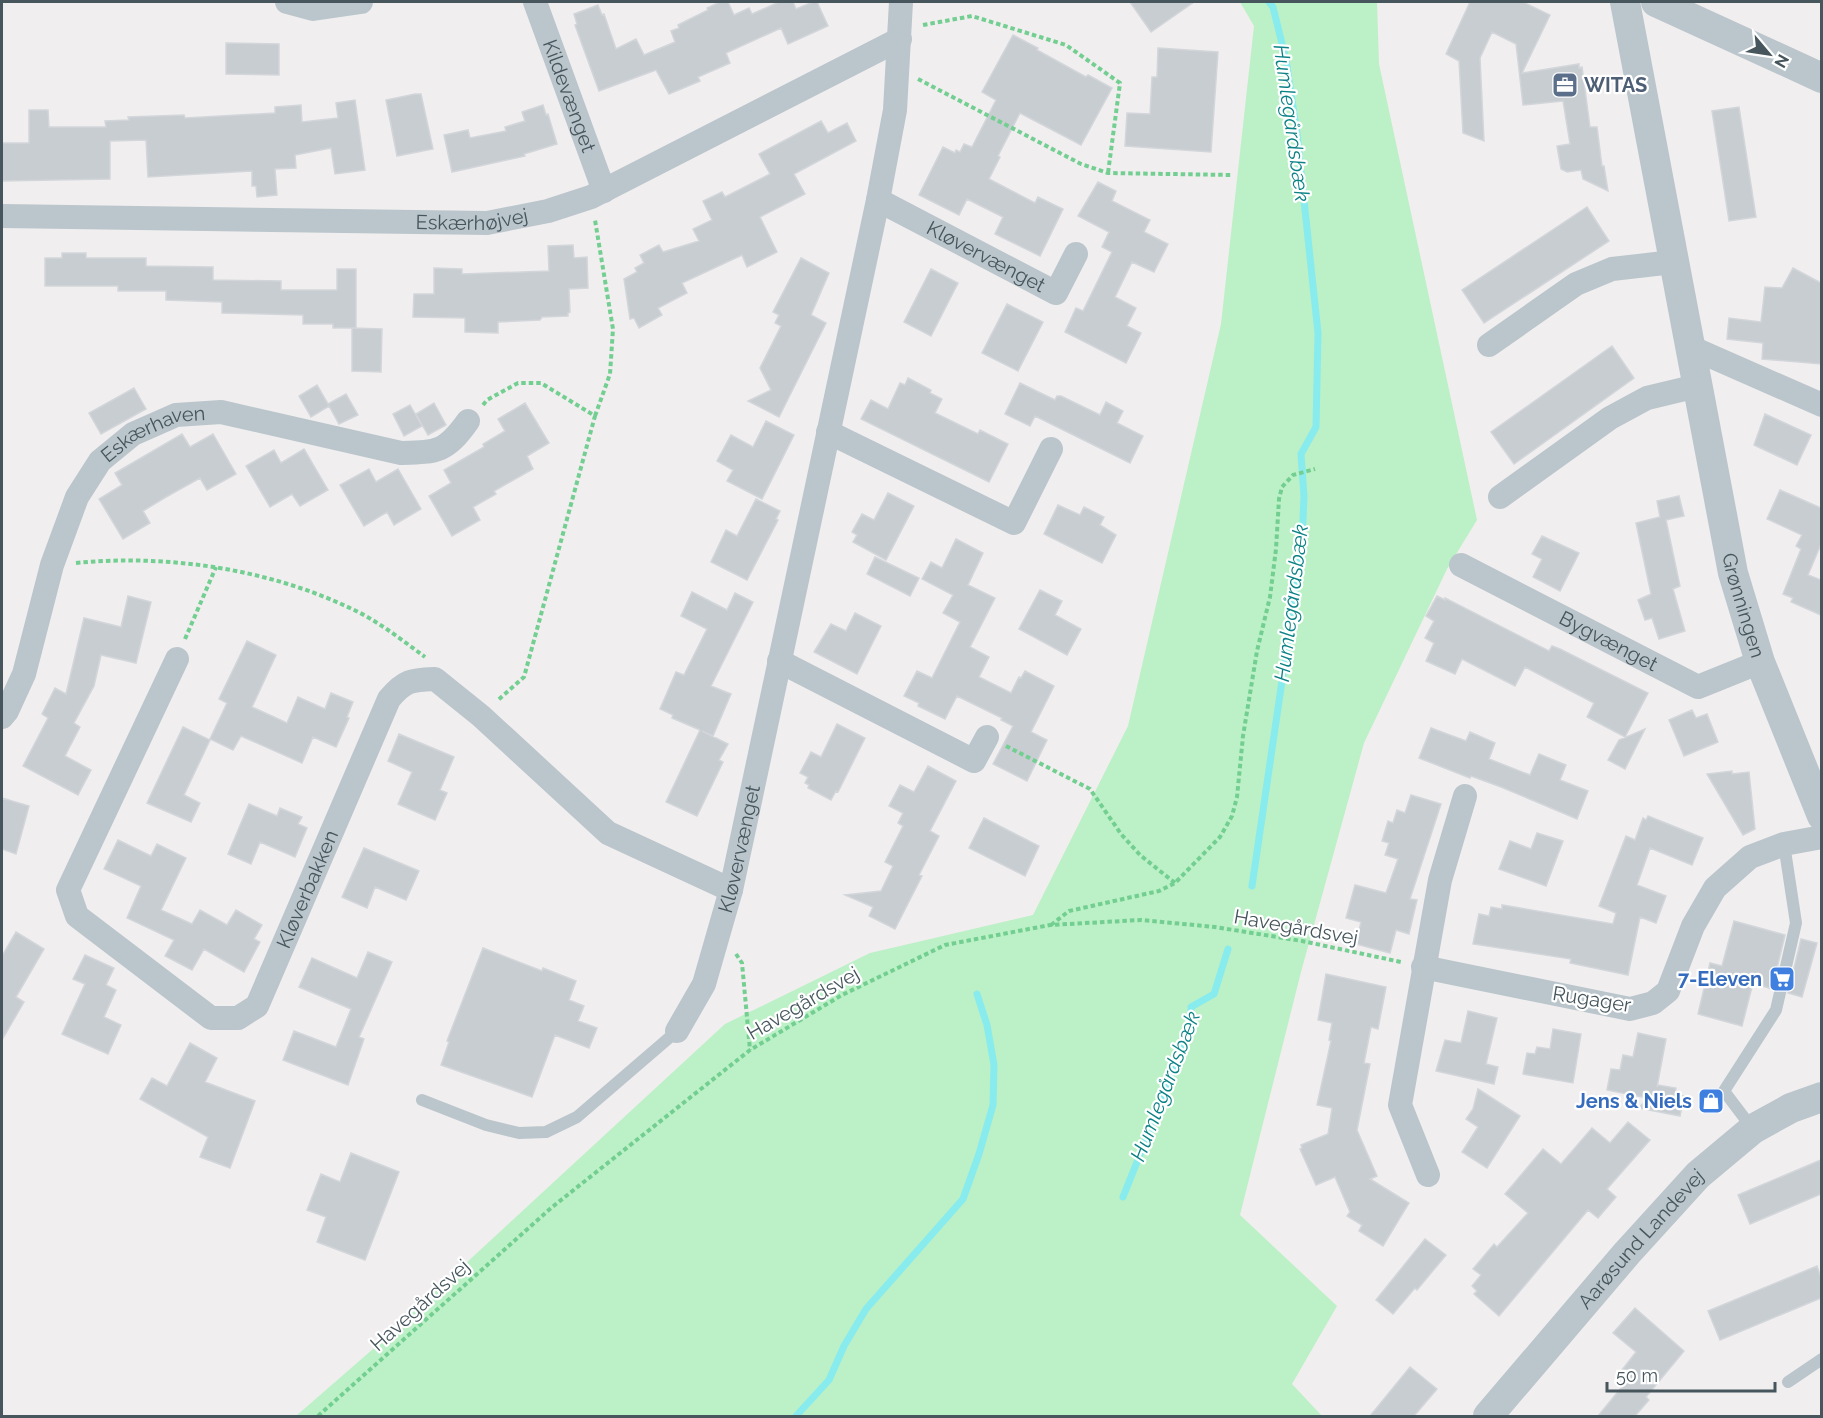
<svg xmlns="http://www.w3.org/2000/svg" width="1823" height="1418" font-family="Raleway,sans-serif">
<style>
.green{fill:#bcf0c6}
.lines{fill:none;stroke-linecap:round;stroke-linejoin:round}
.stream{stroke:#88ebee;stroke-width:7}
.building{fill:#c8cdd1;stroke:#d2d6da;stroke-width:1.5}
.path{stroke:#73cf91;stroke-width:4;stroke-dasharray:4.5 3;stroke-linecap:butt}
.service{stroke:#bac6cc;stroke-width:12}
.minor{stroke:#bac6cc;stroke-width:24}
.tertiary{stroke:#bac6cc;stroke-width:30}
.labels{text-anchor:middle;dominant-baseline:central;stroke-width:4.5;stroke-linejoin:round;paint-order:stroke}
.service-label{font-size:20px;font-weight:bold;fill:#4e5e75;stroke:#fff;text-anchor:start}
.street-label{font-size:20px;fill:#46565c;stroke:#fff}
.shop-label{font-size:20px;font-weight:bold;fill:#366cbe;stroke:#fff;text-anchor:end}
.water-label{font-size:21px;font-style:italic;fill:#0b8286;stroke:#fff}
</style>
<rect width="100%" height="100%" fill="#f1eeef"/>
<path class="green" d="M 1240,2 L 1377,2 L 1379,64 L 1477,520 L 1447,569 L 1364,743 L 1301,972 L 1240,1215 L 1337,1306 L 1292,1384 L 1322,1416 L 296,1416 L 373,1349 L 725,1024 L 870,953 L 1033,915 L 1128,726 L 1221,324 L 1254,26 Z"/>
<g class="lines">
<path class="stream" d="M 1252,886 L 1302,544 L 1304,496 L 1301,454 L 1316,427 L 1318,333 L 1297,134 L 1286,60 L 1273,7 L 1269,2
M 1123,1197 L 1191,1027 L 1191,1007 L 1214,994 L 1228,949
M 796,1416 L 829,1380 L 844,1346 L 866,1309 L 963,1199 L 979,1154 L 993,1105 L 994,1065 L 987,1025 L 977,994"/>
</g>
<path class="building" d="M 720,2 L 728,2 L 734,15 L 749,8 L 752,14 L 779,2 L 793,2 L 796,9 L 813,2 L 817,2 L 828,26 L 788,44 L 781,28 L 726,53 L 730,63 L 698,77 L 700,81 L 669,94 L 656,70 L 599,91 L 575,25 L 577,24 L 574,14 L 598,5 L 602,15 L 604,14 L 616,49 L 636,39 L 644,55 L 675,42 L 671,31 L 679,28 L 678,25 L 708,10 L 707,8 Z
M 1130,2 L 1194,2 L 1151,32 Z
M 1470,2 L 1523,2 L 1550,15 L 1522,73 L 1579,64 L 1579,68 L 1582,67 L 1590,127 L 1597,127 L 1602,166 L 1604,166 L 1608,191 L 1583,179 L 1581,170 L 1567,172 L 1561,169 L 1557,146 L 1570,144 L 1563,101 L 1523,105 L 1516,44 L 1492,32 L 1480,58 L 1484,141 L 1463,133 L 1459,61 L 1446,54 Z
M 1013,35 L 1038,48 L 1037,50 L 1086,77 L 1088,75 L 1112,88 L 1081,145 L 1020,113 L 998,156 L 1000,157 L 989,179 L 1035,203 L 1038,197 L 1063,209 L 1040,256 L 995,234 L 1003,217 L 967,199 L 959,215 L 919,195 L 943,147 L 955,153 L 956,150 L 960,152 L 964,144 L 972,147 L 996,100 L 982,92 Z
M 226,43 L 279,44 L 279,75 L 226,74 Z
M 1158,48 L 1218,52 L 1211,152 L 1125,146 L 1127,113 L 1150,114 L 1152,77 L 1157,77 Z
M 415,94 L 421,94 L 433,149 L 397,156 L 386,100 Z
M 355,100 L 365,170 L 335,174 L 331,148 L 295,155 L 296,168 L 275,169 L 277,195 L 257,197 L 256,186 L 252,186 L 252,171 L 148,177 L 146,140 L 110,141 L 110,179 L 2,181 L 2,143 L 29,143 L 29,110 L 48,110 L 49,127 L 106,127 L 105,121 L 129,120 L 128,117 L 184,115 L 185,118 L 275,113 L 275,107 L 301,105 L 302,122 L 338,118 L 336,103 Z
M 543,105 L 546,115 L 548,114 L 557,144 L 524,154 L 525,156 L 452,172 L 444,135 L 468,130 L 470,138 L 506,131 L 505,127 L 525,121 L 522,112 Z
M 1739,107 L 1756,217 L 1729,221 L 1712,111 Z
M 821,121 L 828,133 L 847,123 L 856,141 L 794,174 L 805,194 L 760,217 L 777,252 L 747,267 L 742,255 L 682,283 L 687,293 L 658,308 L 662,315 L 639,328 L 634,318 L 630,319 L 624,279 L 637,272 L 635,268 L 644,263 L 640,255 L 659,245 L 663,252 L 699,241 L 693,229 L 712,220 L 703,201 L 722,192 L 725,197 L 770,174 L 759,154 Z
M 1098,182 L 1116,191 L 1112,201 L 1150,220 L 1144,232 L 1168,244 L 1154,272 L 1132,262 L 1115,297 L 1136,308 L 1127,326 L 1141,333 L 1126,363 L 1065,332 L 1076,308 L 1083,311 L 1112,252 L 1102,247 L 1109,232 L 1078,216 Z
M 1587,207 L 1609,241 L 1484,323 L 1462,290 Z
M 573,245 L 574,258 L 587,257 L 588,288 L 569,289 L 570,312 L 568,313 L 568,316 L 542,317 L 540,320 L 498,322 L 498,333 L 465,332 L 465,318 L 413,317 L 414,294 L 434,294 L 434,268 L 462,269 L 462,274 L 549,271 L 548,246 Z
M 62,253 L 86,253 L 86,258 L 146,258 L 146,266 L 213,267 L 213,280 L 281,281 L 281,290 L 337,290 L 337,269 L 356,269 L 356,328 L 333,328 L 333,324 L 303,324 L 303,315 L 222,313 L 222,302 L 166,300 L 166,291 L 118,291 L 118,286 L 45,286 L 45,258 L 62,258 Z
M 801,258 L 829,273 L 811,315 L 826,323 L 779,417 L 748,401 L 771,390 L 760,368 L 781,326 L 775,323 L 779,315 L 773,312 Z
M 1793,268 L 1821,283 L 1821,364 L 1762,359 L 1763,343 L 1727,339 L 1729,318 L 1761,322 L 1765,287 L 1782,288 Z
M 931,269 L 958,283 L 931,336 L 904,322 Z
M 1007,304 L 1043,322 L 1018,371 L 982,353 Z
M 352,328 L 382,329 L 381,372 L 352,371 Z
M 1612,346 L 1634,378 L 1514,464 L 1491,432 Z
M 908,378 L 931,390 L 930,393 L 942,399 L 935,413 L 978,434 L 980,430 L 1008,444 L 989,482 L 861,419 L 871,400 L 888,409 L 900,383 L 905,385 Z
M 1020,383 L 1055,400 L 1057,396 L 1061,396 L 1100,415 L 1106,402 L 1123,411 L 1117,423 L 1143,436 L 1130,463 L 1035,416 L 1030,426 L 1005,414 Z
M 317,385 L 328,404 L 346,394 L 358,415 L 339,424 L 329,406 L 311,417 L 299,396 Z
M 134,388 L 146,409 L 101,434 L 89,413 Z
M 434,403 L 446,425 L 428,435 L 416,414 Z
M 525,403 L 549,443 L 527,456 L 533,469 L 494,491 L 496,494 L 473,507 L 480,520 L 452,536 L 429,496 L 451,483 L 444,470 L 484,447 L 483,444 L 505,431 L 498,419 Z
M 410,405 L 422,426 L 404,436 L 393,414 Z
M 1765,414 L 1811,435 L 1797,465 L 1754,445 Z
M 766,421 L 794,435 L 762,499 L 727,481 L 733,470 L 717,461 L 731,435 L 753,447 Z
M 182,434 L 190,447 L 213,434 L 236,474 L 207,490 L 200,478 L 166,497 L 143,511 L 150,523 L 123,539 L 99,499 L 122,485 L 115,473 Z
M 304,449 L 328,490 L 300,506 L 292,494 L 270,507 L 246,466 L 274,450 L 281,463 Z
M 369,469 L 376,482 L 398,469 L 421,509 L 394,525 L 387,512 L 364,526 L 340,485 Z
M 1780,490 L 1821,508 L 1821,544 L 1808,575 L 1821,580 L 1821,615 L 1791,602 L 1793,598 L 1783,594 L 1801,549 L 1796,546 L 1802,535 L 1767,519 Z
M 888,493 L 914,506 L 886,560 L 853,542 L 857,535 L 852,532 L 862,514 L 874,520 Z
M 1679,496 L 1684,516 L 1666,520 L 1680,586 L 1673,589 L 1685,631 L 1659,639 L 1652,618 L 1645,620 L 1638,600 L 1651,594 L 1636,523 L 1660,517 L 1657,501 Z
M 756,499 L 780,511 L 776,519 L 778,520 L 747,580 L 711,562 L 726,530 L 737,536 Z
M 1058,505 L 1080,515 L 1084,507 L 1104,517 L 1100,525 L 1116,535 L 1102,563 L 1044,534 Z
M 1542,536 L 1579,553 L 1560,591 L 1533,577 L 1542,559 L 1532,554 Z
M 956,539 L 983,553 L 968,585 L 995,598 L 970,647 L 989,657 L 979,677 L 1011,693 L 1019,677 L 1021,678 L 1025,671 L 1054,686 L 1031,732 L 1047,740 L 1027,781 L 993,764 L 1013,726 L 1001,720 L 1002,718 L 957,696 L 945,719 L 918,706 L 919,703 L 904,696 L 917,671 L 932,678 L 960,622 L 943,613 L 953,595 L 922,579 L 931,562 L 942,568 Z
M 875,557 L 919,578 L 910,596 L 867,574 Z
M 1040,590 L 1062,601 L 1055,615 L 1081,629 L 1067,655 L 1019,629 Z
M 692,592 L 727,610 L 735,593 L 753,602 L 711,686 L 731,694 L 713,736 L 702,731 L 728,744 L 719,760 L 723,762 L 697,816 L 666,802 L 700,730 L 672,718 L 673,715 L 660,709 L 676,672 L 684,675 L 707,629 L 681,616 Z
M 128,596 L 151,602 L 136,663 L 101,655 L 94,686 L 74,723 L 80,727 L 65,756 L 91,770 L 78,795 L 23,766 L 48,718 L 42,714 L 55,688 L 66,694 L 84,618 L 121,627 Z
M 1437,596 L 1445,600 L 1445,598 L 1549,651 L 1552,646 L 1560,649 L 1648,693 L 1625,737 L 1587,717 L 1594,703 L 1525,667 L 1515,686 L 1462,659 L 1455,674 L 1426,661 L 1434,643 L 1425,638 L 1434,621 L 1426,616 Z
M 855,613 L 881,626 L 857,674 L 814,652 L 831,624 L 846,631 Z
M 247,641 L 276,655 L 252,707 L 287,723 L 298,697 L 325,709 L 331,693 L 353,702 L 347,717 L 349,718 L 336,747 L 313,737 L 302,763 L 241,736 L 233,750 L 210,739 L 227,703 L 219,699 Z
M 1692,710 L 1696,718 L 1707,714 L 1718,742 L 1684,756 L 1669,720 Z
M 837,724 L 865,738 L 838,792 L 836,791 L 831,800 L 808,788 L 809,785 L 805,783 L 808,777 L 800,773 L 811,752 L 821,757 Z
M 183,727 L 210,740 L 184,795 L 200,803 L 191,822 L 147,803 Z
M 1431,728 L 1466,741 L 1470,732 L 1495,743 L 1489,759 L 1530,775 L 1539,754 L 1566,765 L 1560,780 L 1588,791 L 1577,819 L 1501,787 L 1471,776 L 1470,778 L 1419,758 Z
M 1645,729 L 1625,769 L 1608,760 L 1619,740 Z
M 399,734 L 454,757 L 440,790 L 447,793 L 435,820 L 398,804 L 412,772 L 388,761 Z
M 928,766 L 956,781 L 930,831 L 939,836 L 919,875 L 922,876 L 895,929 L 869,916 L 873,907 L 845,895 L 881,891 L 893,866 L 885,862 L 903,826 L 898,823 L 903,813 L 889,806 L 900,785 L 914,792 Z
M 1732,771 L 1732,774 L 1749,772 L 1755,829 L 1743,835 L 1707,774 Z
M 1411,795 L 1441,804 L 1410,899 L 1417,900 L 1409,934 L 1396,930 L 1390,953 L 1356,944 L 1361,922 L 1346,918 L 1355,885 L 1386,893 L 1398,859 L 1385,855 L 1389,843 L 1382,841 L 1388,821 L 1393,823 L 1397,810 L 1405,813 Z
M 2,798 L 29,806 L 16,854 L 2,849 Z
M 249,804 L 277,816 L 280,808 L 302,817 L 298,824 L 307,828 L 295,857 L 260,842 L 251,864 L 228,854 Z
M 1648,816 L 1703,838 L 1692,865 L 1650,848 L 1637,885 L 1666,896 L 1656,923 L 1640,917 L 1628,975 L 1570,963 L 1571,959 L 1473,944 L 1479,914 L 1489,916 L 1491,907 L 1502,909 L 1502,905 L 1613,924 L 1616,913 L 1599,906 L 1626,836 L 1635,840 L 1643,818 L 1646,820 Z
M 984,818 L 1039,846 L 1025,876 L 969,848 Z
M 1537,833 L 1563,841 L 1546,886 L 1499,869 L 1510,841 L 1531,849 Z
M 118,840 L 151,856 L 157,844 L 186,858 L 161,910 L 192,924 L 200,910 L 227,925 L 236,910 L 262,925 L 254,939 L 260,942 L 244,972 L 204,949 L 192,970 L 165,956 L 174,940 L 127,918 L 141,886 L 104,869 Z
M 364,848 L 419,871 L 406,900 L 375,887 L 367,908 L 342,897 Z
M 1734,921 L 1785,935 L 1772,989 L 1753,983 L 1742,1026 L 1698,1014 L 1710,963 L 1722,966 Z
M 16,932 L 44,949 L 16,997 L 24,1002 L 2,1040 L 2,956 Z
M 1801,939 L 1817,943 L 1802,997 L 1788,993 Z
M 483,948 L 542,971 L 543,968 L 576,981 L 569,1000 L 584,1006 L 578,1021 L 597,1028 L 589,1048 L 555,1035 L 532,1097 L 441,1065 L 449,1042 L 447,1041 Z
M 368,952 L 392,962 L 359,1037 L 364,1039 L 348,1085 L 283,1060 L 294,1031 L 336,1047 L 351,1009 L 299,987 L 312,958 L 357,978 Z
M 85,955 L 114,968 L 106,985 L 116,990 L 104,1017 L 121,1025 L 108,1054 L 62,1034 L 85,984 L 73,979 Z
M 1326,974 L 1386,987 L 1378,1029 L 1371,1027 L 1364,1063 L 1370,1064 L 1357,1130 L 1377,1176 L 1370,1179 L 1409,1203 L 1383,1246 L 1359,1231 L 1362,1225 L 1347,1216 L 1350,1212 L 1335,1177 L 1316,1185 L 1300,1149 L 1302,1148 L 1301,1145 L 1328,1134 L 1332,1108 L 1317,1105 L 1331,1041 L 1329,1040 L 1332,1023 L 1318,1020 Z
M 1468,1011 L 1497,1018 L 1486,1064 L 1498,1067 L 1494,1084 L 1436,1071 L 1445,1040 L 1461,1043 Z
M 1553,1029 L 1581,1034 L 1573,1083 L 1523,1074 L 1527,1053 L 1535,1054 L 1537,1047 L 1550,1049 Z
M 1638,1033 L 1666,1039 L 1657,1087 L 1658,1085 L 1676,1088 L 1675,1095 L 1684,1096 L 1680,1116 L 1639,1108 L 1647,1098 L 1607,1090 L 1611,1069 L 1620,1070 L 1623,1055 L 1633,1057 Z
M 190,1043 L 217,1058 L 205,1082 L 255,1101 L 230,1168 L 200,1157 L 208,1137 L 140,1099 L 152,1078 L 167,1086 Z
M 1478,1089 L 1520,1116 L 1487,1168 L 1462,1152 L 1478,1127 L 1466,1119 L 1473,1109 Z
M 1628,1122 L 1650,1140 L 1607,1189 L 1616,1197 L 1598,1218 L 1588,1210 L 1499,1316 L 1474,1294 L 1477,1291 L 1472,1286 L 1481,1275 L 1473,1269 L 1494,1244 L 1497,1247 L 1528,1213 L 1505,1194 L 1543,1149 L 1561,1164 L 1592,1128 L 1610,1143 Z
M 351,1153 L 399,1172 L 365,1260 L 317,1242 L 326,1217 L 307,1210 L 321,1174 L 340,1182 Z
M 1821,1160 L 1821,1194 L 1750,1224 L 1738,1195 Z
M 1425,1239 L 1446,1255 L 1417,1290 L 1415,1288 L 1393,1314 L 1376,1300 Z
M 1817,1266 L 1821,1278 L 1821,1298 L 1720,1340 L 1708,1311 Z
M 1635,1308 L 1684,1351 L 1646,1397 L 1649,1400 L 1635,1416 L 1598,1416 L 1630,1377 L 1622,1370 L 1636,1352 L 1613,1333 Z
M 1410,1367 L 1437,1389 L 1414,1416 L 1370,1416 Z"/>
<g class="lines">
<path class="path" d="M 923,25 L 972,16 L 1066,45 L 1120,83 L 1108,173
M 918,79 L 1081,164 L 1108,173 L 1232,175
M 483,405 L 487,400 L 518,383 L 541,383 L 595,416 L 524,677 L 498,700
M 595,416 L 610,374 L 613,329 L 595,220
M 76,563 C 168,554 269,569 352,609 C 378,621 402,640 425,657
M 185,639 L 216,567
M 1006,746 L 1090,789 L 1121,834 L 1140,855 L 1175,883
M 1051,925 L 1069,911 L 1159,891 L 1175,883 L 1220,837 L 1232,816 L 1237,797 L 1243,736 L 1257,651 L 1270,597 L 1276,549 L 1279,499 L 1282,487 L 1293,475 L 1315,469
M 736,954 L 742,963 L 750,1050
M 318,1416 L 551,1208 L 750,1050 L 842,995 L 945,945 L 1050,925 L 1141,920 L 1215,927 L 1302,941 L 1401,962"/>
<path class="service" d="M 422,1100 L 486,1125 L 519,1133 L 546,1132 L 577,1117 L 677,1031
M 1752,1128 L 1724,1091 L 1776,1010 L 1796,923 L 1784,844
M 1788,1382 L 1822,1359"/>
<g class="minor">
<path d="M 287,2 L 313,9 L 361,2"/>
<path id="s1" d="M 535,2 L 604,191"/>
<path id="s2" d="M 878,200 L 1056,293 L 1076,254"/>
<path id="s3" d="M 2,216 L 487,223 L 548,211 L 591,197 L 900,39"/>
<path d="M 1489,345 L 1576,284 L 1612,269 L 1673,262"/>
<path d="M 1690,347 L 1822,405"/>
<path d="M 828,432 L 1014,523 L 1051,449"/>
<path d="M 1500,497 L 1610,418 L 1647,398 L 1697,386"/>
<path id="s4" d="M 1461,565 L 1698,687 L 1760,662"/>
<path id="s5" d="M 177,659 L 68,890 L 77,916 L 211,1018 L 238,1018 L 257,1006 L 389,699 C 405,680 411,680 435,679 L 481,716 L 608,833 L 731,890"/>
<path d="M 779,661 L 974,761 L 987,737"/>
<path id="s6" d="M 2,717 L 7,711 L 24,674 L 52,565 L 77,497 L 100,461 L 133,434 L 176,415 L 221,412 L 401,453 C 438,452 446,452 468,421"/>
<path d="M 1423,967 L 1630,1009 L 1653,1003 L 1668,991 L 1693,926 L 1715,888 L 1750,857 L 1784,844 L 1822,837"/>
<path id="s7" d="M 677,1031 L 704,984 L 731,890 L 878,200 L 895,110 L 901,2"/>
<path d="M 1428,1175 L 1400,1105 L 1440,880 L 1465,796"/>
</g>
<g class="tertiary">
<path id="s8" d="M 1625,2 L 1733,573 L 1760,662 L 1822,816"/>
<path d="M 1656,2 L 1822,78"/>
<path id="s9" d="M 1488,1416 L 1627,1253 L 1698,1175 L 1753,1129 L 1791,1108 L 1822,1097"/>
</g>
</g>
<defs>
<g id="office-square" transform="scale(1.35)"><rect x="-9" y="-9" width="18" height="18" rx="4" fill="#5c6f8a" stroke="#fff"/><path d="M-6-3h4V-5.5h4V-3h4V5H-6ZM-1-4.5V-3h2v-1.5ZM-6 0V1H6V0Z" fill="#fff"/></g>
<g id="supermarket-square" transform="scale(1.35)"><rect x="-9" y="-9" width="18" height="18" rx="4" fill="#3f7fe0" stroke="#fff"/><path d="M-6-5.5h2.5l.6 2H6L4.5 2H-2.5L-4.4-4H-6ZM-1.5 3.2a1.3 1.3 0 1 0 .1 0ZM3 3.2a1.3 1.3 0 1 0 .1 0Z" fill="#fff"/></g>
<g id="shop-square" transform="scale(1.35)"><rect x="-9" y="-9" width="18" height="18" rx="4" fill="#3f7fe0" stroke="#fff"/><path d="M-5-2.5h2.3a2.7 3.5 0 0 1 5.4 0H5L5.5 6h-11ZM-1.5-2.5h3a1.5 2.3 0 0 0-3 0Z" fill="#fff"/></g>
</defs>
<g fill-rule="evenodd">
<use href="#office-square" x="1565" y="85"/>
<use href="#supermarket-square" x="1782" y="979"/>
<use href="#shop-square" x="1711" y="1101"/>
</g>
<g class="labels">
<g class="service-label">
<text x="1584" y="85">WITAS</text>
</g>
<g class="street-label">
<text stroke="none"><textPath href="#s1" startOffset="100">Kildevænget</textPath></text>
<text stroke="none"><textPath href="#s3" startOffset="470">Eskærhøjvej</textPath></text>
<text stroke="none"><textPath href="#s2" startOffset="122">Kløvervænget</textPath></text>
<text stroke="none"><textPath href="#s6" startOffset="338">Eskærhaven</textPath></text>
<text stroke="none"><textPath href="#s8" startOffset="615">Grønningen</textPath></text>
<text stroke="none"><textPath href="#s4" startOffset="166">Bygvænget</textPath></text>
<text stroke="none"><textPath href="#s7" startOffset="194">Kløvervænget</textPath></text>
<text stroke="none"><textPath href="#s5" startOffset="628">Kløverbakken</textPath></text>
<text transform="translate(1296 927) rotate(10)">Havegårdsvej</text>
<text transform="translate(1592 999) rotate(9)">Rugager</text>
<text transform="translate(803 1003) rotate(-30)">Havegårdsvej</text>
<text stroke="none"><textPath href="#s9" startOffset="234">Aarøsund Landevej</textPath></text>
<text transform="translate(420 1305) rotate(-42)">Havegårdsvej</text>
</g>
<g class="shop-label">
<text x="1762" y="979">7-Eleven</text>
<text x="1692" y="1101">Jens &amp; Niels</text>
</g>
<g class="water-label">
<text transform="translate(1292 123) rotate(82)">Humlegårdsbæk</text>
<text transform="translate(1291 603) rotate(-83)">Humlegårdsbæk</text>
<text transform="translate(1165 1086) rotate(-69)">Humlegårdsbæk</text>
</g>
</g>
<rect width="1823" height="1418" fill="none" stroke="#46565c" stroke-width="6"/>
<g transform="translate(1769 54) rotate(119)" stroke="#ffffff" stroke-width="4.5" paint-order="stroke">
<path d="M0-4.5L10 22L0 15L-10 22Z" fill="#46565c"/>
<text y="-9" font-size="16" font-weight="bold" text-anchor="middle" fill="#46565c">N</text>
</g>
<path d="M1607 1382v9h168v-9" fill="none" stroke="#46565c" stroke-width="3"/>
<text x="1616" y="1382" font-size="18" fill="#46565c" stroke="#ffffff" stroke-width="4.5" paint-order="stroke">50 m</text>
</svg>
